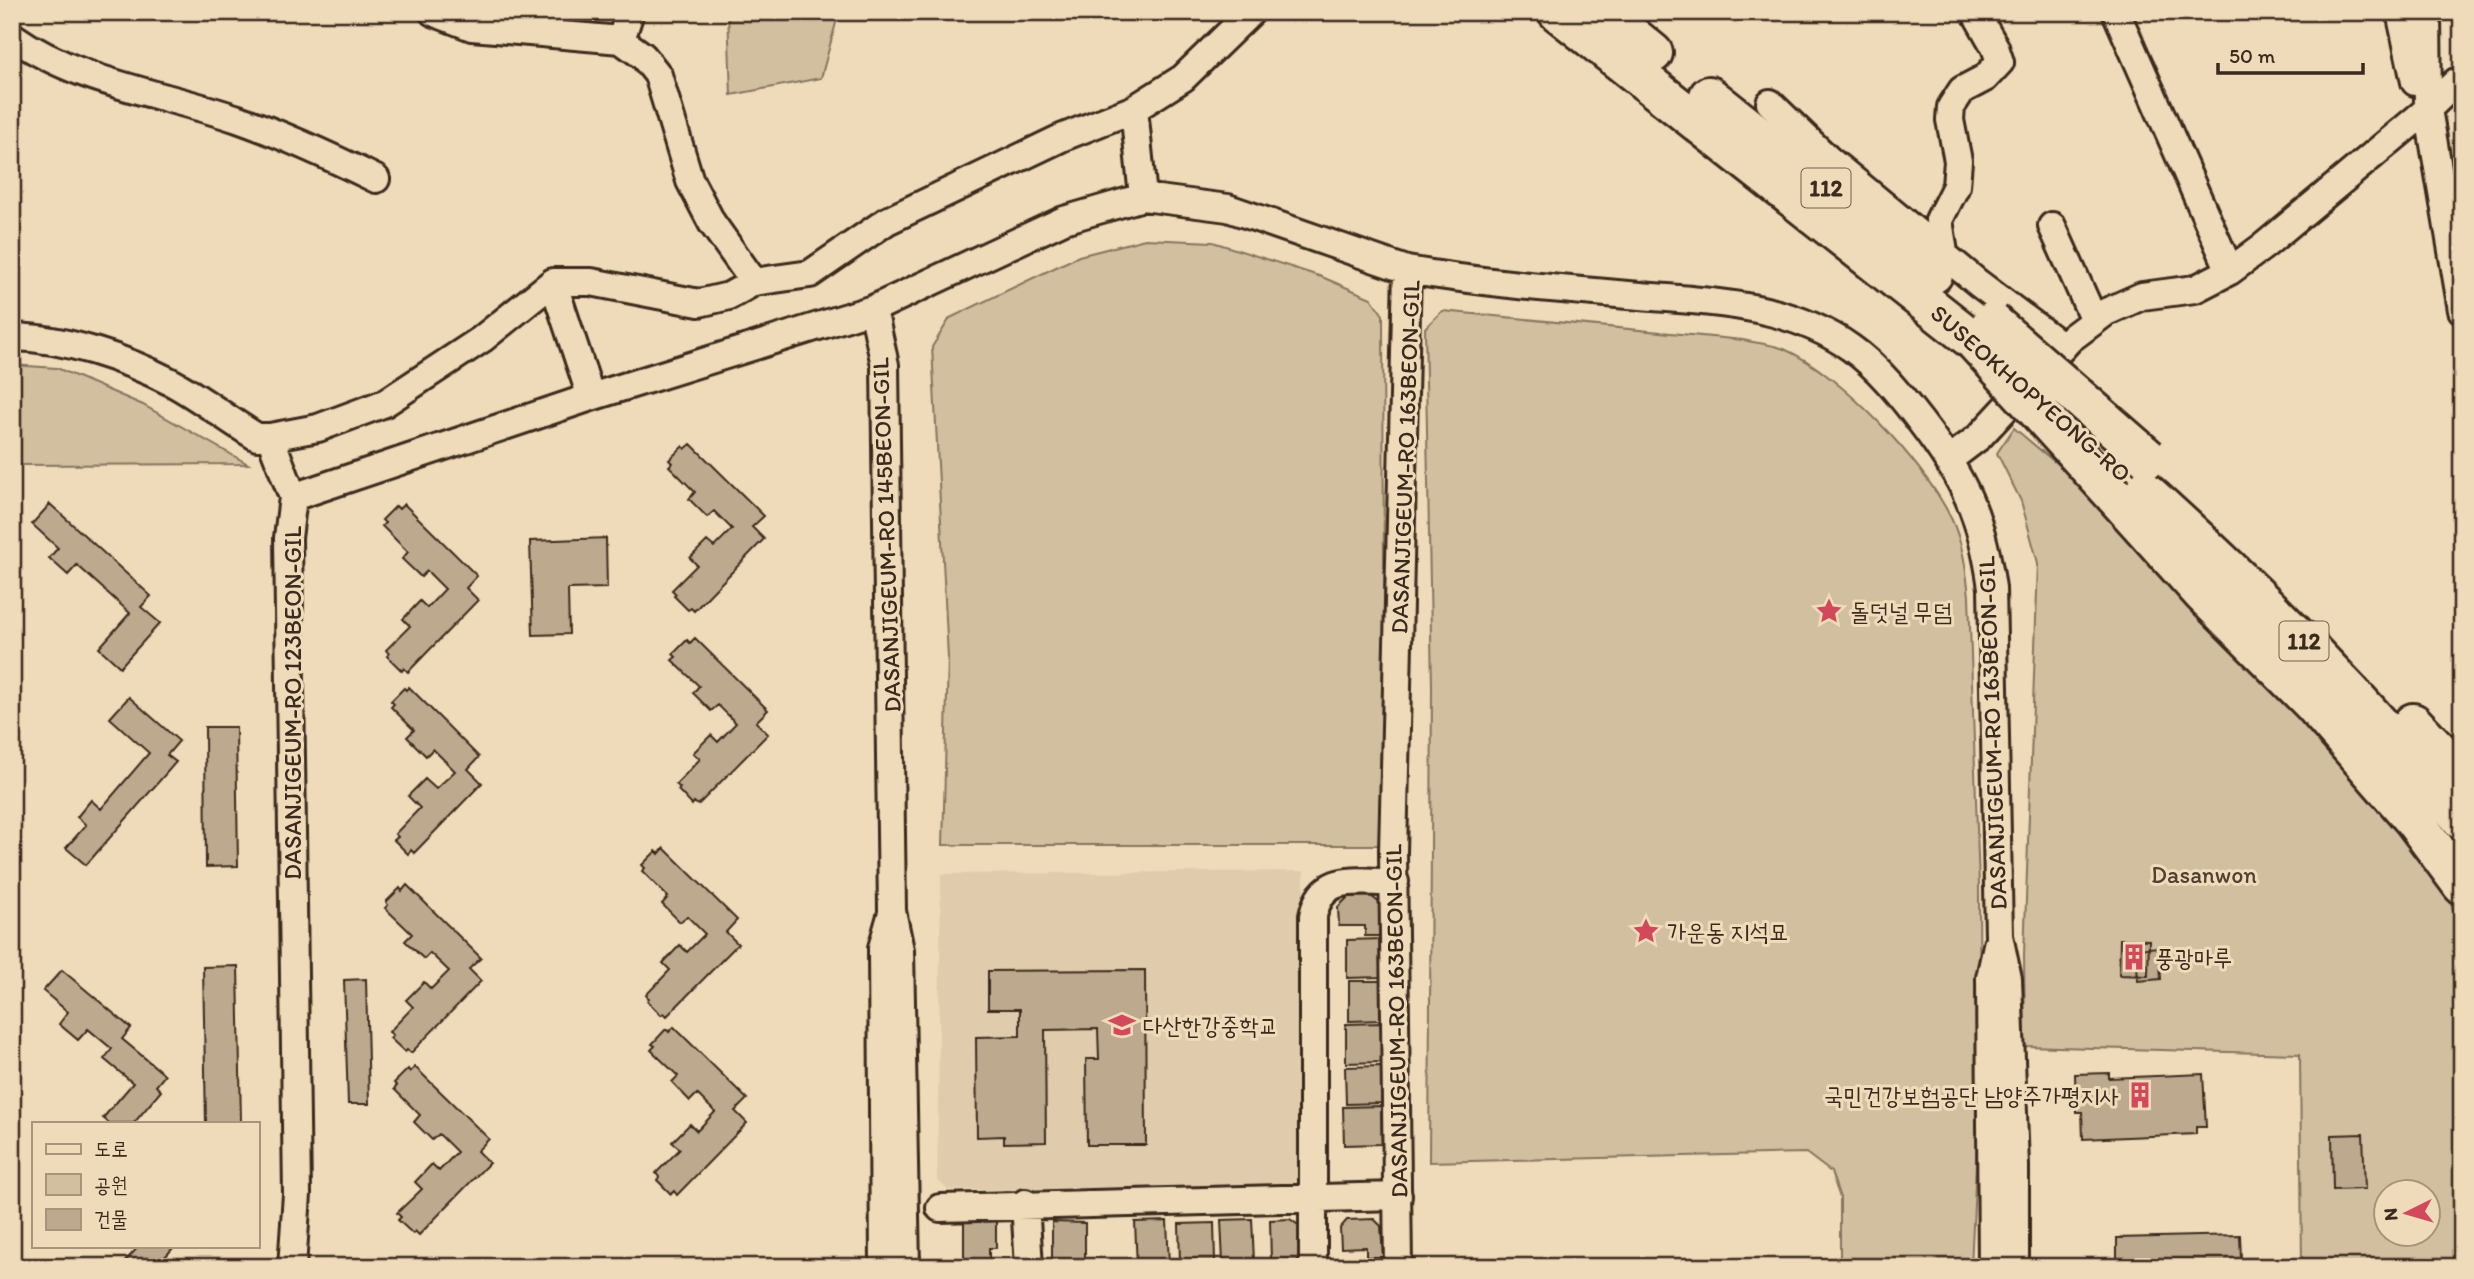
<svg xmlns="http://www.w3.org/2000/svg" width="2474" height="1279" font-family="Itim,'Poor Story',sans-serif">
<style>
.built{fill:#e0ccac}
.green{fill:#d1bfa0;stroke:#86745f;stroke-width:2;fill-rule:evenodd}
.building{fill:#bdaa8e;stroke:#3b2a1e;stroke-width:2}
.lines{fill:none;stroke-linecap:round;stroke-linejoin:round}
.minor-casing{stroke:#3b2a1e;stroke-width:32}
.highway-casing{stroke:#3b2a1e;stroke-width:44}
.minor{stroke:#efdbb9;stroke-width:26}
.highway{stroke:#efdbb9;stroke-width:38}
.highway-bridge-casing{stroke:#3b2a1e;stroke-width:44;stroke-linecap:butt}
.highway-bridge{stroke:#efdbb9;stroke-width:38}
.labels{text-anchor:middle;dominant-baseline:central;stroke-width:6;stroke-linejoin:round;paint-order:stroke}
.shield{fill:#efdbb9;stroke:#715f4c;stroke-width:2}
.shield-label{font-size:23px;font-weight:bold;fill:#3b2a1e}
.street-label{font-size:24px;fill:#3b2a1e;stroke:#efdbb9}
.poi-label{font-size:24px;fill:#3b2a1e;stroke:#efdbb9;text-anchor:start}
.park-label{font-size:24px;fill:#524032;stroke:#efdbb9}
</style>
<rect width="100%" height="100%" fill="#efdbb9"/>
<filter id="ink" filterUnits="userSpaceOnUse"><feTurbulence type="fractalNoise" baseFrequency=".0143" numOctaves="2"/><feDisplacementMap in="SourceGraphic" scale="14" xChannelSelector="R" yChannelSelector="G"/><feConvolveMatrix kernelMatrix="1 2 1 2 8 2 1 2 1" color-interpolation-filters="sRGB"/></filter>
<g filter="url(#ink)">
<path class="built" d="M 1304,871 L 1308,1177 L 1297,1187 L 948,1190 L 937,1180 L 941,874 Z"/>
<path class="green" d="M 728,12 L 839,12 L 821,78 L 731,95 Z
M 1145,239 L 1213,242 L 1322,277 L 1371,298 L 1383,315 L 1385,839 L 1382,845 L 943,845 L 948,658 L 932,347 L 950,318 L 1079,256 Z
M 1442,311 L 1743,340 C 1756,343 1772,344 1784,349 C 1840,373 1925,464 1951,518 C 1963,543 1966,569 1969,596 L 1979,886 L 1980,1080 L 1971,1267 L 1840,1267 L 1840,1198 L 1831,1172 L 1806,1153 L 1429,1162 L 1432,687 L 1425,328 Z
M 12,365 L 57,368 L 143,405 L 248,464 L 12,465 Z
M 2014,428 L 2117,514 L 2193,612 L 2283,696 L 2423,854 L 2450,902 L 2462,932 L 2462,1267 L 2302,1267 L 2300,1054 L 2025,1046 L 2024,955 L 2038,563 L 2021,501 L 1997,453 ZM 2386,1192 L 2428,1192 L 2428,1234 L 2386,1234 Z"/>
<path class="building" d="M 691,444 L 764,516 L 752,527 L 764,539 L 694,611 L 691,608 L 688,610 L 674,596 L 676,594 L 672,590 L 697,565 L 690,558 L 707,541 L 714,547 L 732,529 L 714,511 L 707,517 L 689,499 L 695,492 L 669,466 L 672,463 L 669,460 L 683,446 L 685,449 Z
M 50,504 L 151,596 L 141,607 L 160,623 L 120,667 L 99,648 L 130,613 L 77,565 L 68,575 L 49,558 L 58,548 L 32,524 Z
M 404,504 L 477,576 L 466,588 L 478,600 L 408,672 L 404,668 L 402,671 L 387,656 L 389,654 L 386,650 L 410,626 L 403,619 L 420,601 L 427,608 L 445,589 L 427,571 L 421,577 L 402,559 L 408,552 L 382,526 L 385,523 L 382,520 L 396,506 L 399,509 Z
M 606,538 L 607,588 L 568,589 L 569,634 L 533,635 L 530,541 Z
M 695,638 L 768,710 L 756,722 L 768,734 L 698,805 L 694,802 L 692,805 L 678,790 L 680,788 L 676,784 L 700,759 L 693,753 L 711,735 L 718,742 L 736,723 L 718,705 L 711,711 L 693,693 L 699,686 L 672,660 L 676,657 L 673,654 L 687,640 L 690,643 Z
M 409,687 L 479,757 L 468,769 L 482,783 L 414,853 L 411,850 L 408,854 L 394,840 L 398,837 L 395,834 L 420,808 L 408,796 L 425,779 L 436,789 L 455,771 L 433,749 L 426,756 L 407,737 L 414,730 L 391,707 L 394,704 L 391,701 L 404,688 L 406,690 Z
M 129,697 L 179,741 L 167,755 L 176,762 L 86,865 L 66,848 L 86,825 L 77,817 L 91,800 L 101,809 L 149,753 L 110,718 Z
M 205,727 L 236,727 L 238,866 L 206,867 Z
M 664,848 L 737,920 L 726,932 L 738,944 L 667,1016 L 664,1013 L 661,1015 L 647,1001 L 649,999 L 646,995 L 670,970 L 663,963 L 680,945 L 687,952 L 705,934 L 687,916 L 680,922 L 662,904 L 668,897 L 642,871 L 645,868 L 642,865 L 656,851 L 659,854 Z
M 407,885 L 481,958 L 469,969 L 481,981 L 411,1053 L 407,1050 L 405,1052 L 390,1038 L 393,1035 L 389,1032 L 413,1007 L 406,1000 L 424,982 L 431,989 L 449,971 L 430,953 L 424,959 L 405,941 L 412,934 L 385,908 L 388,905 L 386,902 L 400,888 L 402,891 Z
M 1371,896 L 1381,904 L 1382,936 L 1365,936 L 1365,926 L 1339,926 L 1338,907 L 1348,897 Z
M 1381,939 L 1382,977 L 1347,978 L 1347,940 Z
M 2120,939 L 2149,940 L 2148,976 L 2119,975 Z
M 2159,947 L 2161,979 L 2138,981 L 2136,949 Z
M 238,966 L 241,1123 L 206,1123 L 203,967 Z
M 62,970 L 131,1028 L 122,1039 L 165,1075 L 156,1086 L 161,1091 L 134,1123 L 109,1123 L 103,1118 L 133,1083 L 104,1059 L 112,1049 L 88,1029 L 78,1040 L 59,1024 L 68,1012 L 43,991 Z
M 1145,970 L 1146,1145 L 1087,1145 L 1086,1059 L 1099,1059 L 1098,1029 L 1045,1030 L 1046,1142 L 1004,1143 L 1004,1136 L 977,1137 L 976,1037 L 1020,1036 L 1020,1009 L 988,1009 L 988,971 Z
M 366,979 L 369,1104 L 348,1104 L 344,980 Z
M 1349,981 L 1382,981 L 1383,1020 L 1349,1021 Z
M 1382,1023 L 1382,1062 L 1346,1063 L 1346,1024 Z
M 674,1027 L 747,1099 L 735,1111 L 747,1123 L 677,1195 L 674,1191 L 671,1194 L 657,1180 L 659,1177 L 656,1173 L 680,1149 L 672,1142 L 690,1124 L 697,1131 L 715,1112 L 697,1094 L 690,1101 L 672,1082 L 678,1076 L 651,1050 L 655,1046 L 652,1044 L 666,1029 L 669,1032 Z
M 1381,1066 L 1382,1103 L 1346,1104 L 1345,1067 Z
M 415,1067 L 489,1139 L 477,1151 L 489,1163 L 419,1235 L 415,1231 L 413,1234 L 398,1220 L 401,1217 L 397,1213 L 422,1189 L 415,1182 L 432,1164 L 439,1171 L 457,1152 L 439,1134 L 432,1140 L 414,1122 L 420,1115 L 394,1089 L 397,1086 L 394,1083 L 408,1069 L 410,1072 Z
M 2109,1073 L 2109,1078 L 2203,1074 L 2206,1127 L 2196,1127 L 2196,1134 L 2083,1139 L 2082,1112 L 2076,1112 L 2075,1074 Z
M 1381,1106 L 1382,1144 L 1344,1145 L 1343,1107 Z
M 2363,1134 L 2365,1189 L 2333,1190 L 2332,1135 Z
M 1252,1219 L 1254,1261 L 1223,1262 L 1221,1220 Z
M 1290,1219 L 1301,1227 L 1303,1261 L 1271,1262 L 1270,1220 Z
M 1374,1219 L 1381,1226 L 1383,1257 L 1366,1257 L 1366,1247 L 1341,1248 L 1340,1228 L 1347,1220 Z
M 964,1221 L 996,1221 L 996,1248 L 989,1248 L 989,1260 L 964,1260 Z
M 1167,1221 L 1169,1265 L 1137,1267 L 1135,1222 Z
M 1052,1222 L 1085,1223 L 1085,1262 L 1052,1262 Z
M 1214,1223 L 1215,1262 L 1180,1263 L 1179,1224 Z
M 2240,1235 L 2241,1259 L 2259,1258 L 2260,1267 L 2093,1267 L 2117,1264 L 2117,1238 Z
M 139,1246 L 173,1246 L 174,1247 L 156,1267 L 120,1267 Z
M 1379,1259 L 1379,1267 L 1343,1267 L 1343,1260 Z
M 963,1263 L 1000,1264 L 1000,1267 L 963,1267 Z"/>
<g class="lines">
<g class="minor-casing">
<path id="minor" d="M 433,12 L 472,27 L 621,40 L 643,56 L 658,75 L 690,181 L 712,223 L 754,282
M 2116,12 L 2230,271
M 2400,12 L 2415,82
M 2427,12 L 2428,109 L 2462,310
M 12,36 C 78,83 162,93 238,119 C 286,136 331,157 376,179
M 621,40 L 630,12
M 1770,103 L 1828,159 L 1978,283 L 2063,347
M 1134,109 L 1183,78 L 1251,12
M 2052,226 L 2094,320
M 1944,253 L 1939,220 L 1956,186 L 1958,161 L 1950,120 L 1951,107 L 1962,90 L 1985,78 L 2000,62 L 1995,47 L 1975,12
M 553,282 L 591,397
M 873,309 L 885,365 L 892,911 L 900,950 L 906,1267
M 12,337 C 65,338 124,358 171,382 C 201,398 228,420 257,437 L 270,437 L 293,497
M 270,437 L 318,428 L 385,403 L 482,339 L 553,282 L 591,282 L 699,303 L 729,296 L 754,282 L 810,274 L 887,221 L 1061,138 L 1134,109 L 1143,197
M 1950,459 L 1979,437 L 2070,339 L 2106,312 L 2142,296 L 2195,289 L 2230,271 L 2265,245 L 2428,109 L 2456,82
M 1025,1203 L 1029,1267
M 940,1208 L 1398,1196
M 292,1267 L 297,1194 L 288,538 L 293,497 L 591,397 L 873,309 L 1064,220 L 1143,197 L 1228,208 L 1407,270
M 884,1267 L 882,948 L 891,916
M 1313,1267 L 1313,916 C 1322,871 1358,883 1395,882
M 1398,1267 L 1393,852 L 1407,270 C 1477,282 1547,288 1617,294 C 1698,302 1782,299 1851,348 C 1878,367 1900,395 1920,421 C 1964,478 1982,516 1992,588 L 1999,936 L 2008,979 L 2015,1166 L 2015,1267
M 1992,1267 L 1990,978 L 1997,945"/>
</g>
<g class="highway-casing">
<path id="highway" d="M 1558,12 L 1974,341
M 1603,12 L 1653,53
M 1709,96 L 1933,274
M 2130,478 C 2250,584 2361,696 2462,820
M 2114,495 L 2203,594 L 2313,704 L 2413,819 L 2462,885
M 2413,723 L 2462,775"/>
</g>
<use href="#minor" class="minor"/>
<use href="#highway" class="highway"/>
<g class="highway-bridge-casing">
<path id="highway-bridge" d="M 1992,322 L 2148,458
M 1974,341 L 2114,495"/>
</g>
<use href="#highway-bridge" class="highway-bridge"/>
</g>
</g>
<defs>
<g id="sight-bare" transform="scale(2.1)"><path d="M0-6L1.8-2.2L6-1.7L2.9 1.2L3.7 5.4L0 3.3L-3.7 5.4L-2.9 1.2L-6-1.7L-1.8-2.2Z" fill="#d1495b" stroke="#efdbb9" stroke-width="2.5" paint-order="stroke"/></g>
<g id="building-bare" transform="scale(2.1)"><path d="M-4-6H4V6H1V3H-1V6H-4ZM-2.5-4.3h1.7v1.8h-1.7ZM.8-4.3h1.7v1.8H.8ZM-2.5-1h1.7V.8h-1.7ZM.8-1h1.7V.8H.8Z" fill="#d1495b" stroke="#efdbb9" stroke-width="2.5" paint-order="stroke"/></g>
<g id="school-bare" transform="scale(2.1)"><path d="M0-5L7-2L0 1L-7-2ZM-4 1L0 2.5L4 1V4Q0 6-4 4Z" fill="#d1495b" stroke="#efdbb9" stroke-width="2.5" paint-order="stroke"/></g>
</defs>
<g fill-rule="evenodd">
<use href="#sight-bare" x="1829" y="611"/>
<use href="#sight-bare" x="1646" y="931"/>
<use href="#building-bare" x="2134" y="957"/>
<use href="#school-bare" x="1122" y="1025"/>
<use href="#building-bare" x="2140" y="1095"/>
</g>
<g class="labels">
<g class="shield">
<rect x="1801.5" y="168.5" width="49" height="39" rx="5"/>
<rect x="2279.5" y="621.5" width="49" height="39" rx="5"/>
</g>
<g class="shield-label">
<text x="1826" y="188">112</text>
<text x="2304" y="641">112</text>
</g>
<g class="street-label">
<text transform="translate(2031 393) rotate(41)">SUSEOKHOPYEONG-RO</text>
<text transform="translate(1405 457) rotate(-88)">DASANJIGEUM-RO 163BEON-GIL</text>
<text transform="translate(886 535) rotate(-92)">DASANJIGEUM-RO 145BEON-GIL</text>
<text transform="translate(292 703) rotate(-90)">DASANJIGEUM-RO 123BEON-GIL</text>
<text transform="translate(1992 733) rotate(-92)">DASANJIGEUM-RO 163BEON-GIL</text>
<text transform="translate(1396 1021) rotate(-91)">DASANJIGEUM-RO 163BEON-GIL</text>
</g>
<g class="poi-label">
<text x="1850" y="611">돌덧널 무덤</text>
<text x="1667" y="931">가운동 지석묘</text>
<text x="2155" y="957">풍광마루</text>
<text x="1143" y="1025">다산한강중학교</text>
<text x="2119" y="1095" text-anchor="end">국민건강보험공단 남양주가평지사</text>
</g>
<g class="park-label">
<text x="2204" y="874">Dasanwon</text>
</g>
</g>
<rect width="2474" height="1279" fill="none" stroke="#efdbb9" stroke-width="42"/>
<rect x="21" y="21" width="2432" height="1237" fill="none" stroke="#3b2a1e" stroke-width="2.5" filter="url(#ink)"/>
<rect x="32" y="1122" width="228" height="126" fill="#efdbb9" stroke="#a7947b" stroke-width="2"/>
<rect x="46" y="1144" width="35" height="10" fill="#efdbb9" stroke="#a7947b" stroke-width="2"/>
<text x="94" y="1156" font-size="21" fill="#3b2a1e">도로</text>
<rect x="46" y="1174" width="35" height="21" fill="#d1bfa0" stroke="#a7947b" stroke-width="2"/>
<text x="94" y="1192" font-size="21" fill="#3b2a1e">공원</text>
<rect x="46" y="1209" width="35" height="21" fill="#bdaa8e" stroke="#a7947b" stroke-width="2"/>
<text x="94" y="1226" font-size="21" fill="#3b2a1e">건물</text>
<g transform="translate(2407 1213) rotate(265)"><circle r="33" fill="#efdbb9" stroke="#a7947b" stroke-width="2"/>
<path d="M0-5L12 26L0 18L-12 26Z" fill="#d1495b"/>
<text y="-10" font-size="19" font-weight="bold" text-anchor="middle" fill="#3b2a1e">N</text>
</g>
<path d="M2218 63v10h145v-10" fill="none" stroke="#3b2a1e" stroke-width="3.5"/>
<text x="2229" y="63" font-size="21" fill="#3b2a1e" stroke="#efdbb9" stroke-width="5" paint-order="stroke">50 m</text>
</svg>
